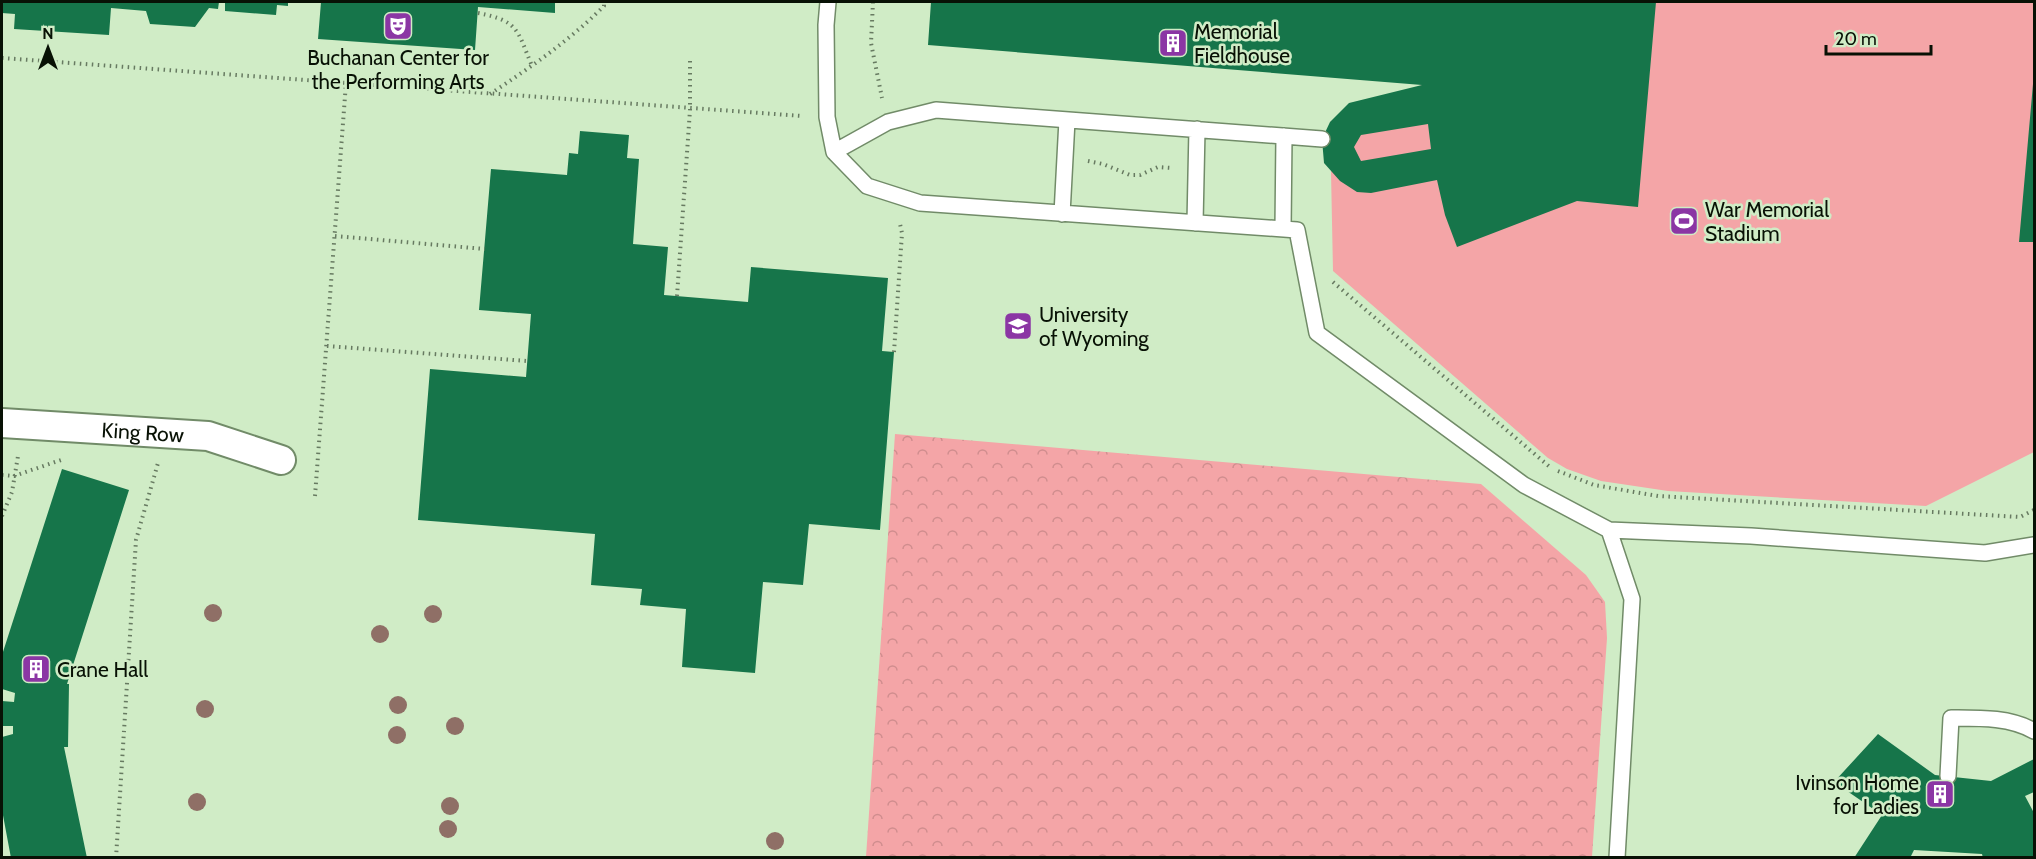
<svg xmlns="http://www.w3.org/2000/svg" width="2036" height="859" font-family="Cabin,sans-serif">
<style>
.park{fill:url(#park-crowns)}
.pitch{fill:#f4a5a7}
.building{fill:#16754a;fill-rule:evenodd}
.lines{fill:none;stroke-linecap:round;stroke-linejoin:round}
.lane-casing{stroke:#718b68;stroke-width:18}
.street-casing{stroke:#718b68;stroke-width:32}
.path{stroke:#677a61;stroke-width:4;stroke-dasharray:1.5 4.5;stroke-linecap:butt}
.lane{stroke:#fff;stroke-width:15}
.street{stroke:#fff;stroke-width:28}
.tree{fill:#8f6f66}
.labels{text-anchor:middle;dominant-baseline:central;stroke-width:5;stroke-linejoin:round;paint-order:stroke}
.poi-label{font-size:21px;fill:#081105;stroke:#d0ecc6;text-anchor:start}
.street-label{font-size:21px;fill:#081105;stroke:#d0ecc6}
</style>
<defs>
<pattern id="park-crowns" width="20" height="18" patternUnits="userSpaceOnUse" patternTransform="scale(1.5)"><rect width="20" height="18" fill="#f4a5a7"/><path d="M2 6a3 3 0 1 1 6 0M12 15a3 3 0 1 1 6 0" fill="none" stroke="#d08d8e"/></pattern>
</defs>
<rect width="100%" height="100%" fill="#d0ecc6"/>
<path class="park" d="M 895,434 L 1481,484 L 1586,575 L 1605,602 L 1607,638 L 1592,857 L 866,857 Z"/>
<path class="pitch" d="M 1418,2 L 2034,2 L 2034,452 L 1926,506 L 1668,491 L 1601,481 L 1567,469 L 1548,458 L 1333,271 L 1330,122 L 1422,85 Z"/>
<path class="building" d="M 2,2 L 219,2 L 218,9 L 209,8 L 195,27 L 150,24 L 146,11 L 111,8 L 109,35 L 14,29 L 15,14 L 2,13 Z
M 225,2 L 288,2 L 288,6 L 277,5 L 276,15 L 225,11 Z
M 321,2 L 555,2 L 555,13 L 478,7 L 475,50 L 318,39 Z
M 931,2 L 1656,2 L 1638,207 L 1577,201 L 1457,247 L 1445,215 L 1437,180 L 1371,193 L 1357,192 L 1340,181 L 1324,163 L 1322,139 L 1330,122 L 1349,103 L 1422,85 L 928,45 ZM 1428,124 L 1431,149 L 1361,161 L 1354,147 L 1361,135 Z
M 2033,84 L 2034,242 L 2019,242 Z
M 580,131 L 629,135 L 627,158 L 639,159 L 633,244 L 668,247 L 664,295 L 748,302 L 751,267 L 888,278 L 882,351 L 894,352 L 880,530 L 809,524 L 803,585 L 763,582 L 755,673 L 682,667 L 686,609 L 640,605 L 642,589 L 591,585 L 595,534 L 418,520 L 430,369 L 526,377 L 531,314 L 479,310 L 491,169 L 567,175 L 569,153 L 578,154 Z
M 62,469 L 129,490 L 67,684 L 69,684 L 68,747 L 64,747 L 87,858 L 11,858 L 2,810 L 2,737 L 13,734 L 13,726 L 2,726 L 2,701 L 14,702 L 15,693 L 2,689 L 2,655 Z
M 1878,734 L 1935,775 L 1991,781 L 2034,759 L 2034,792 L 2025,796 L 2034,813 L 2034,858 L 1983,858 L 1982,854 L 1914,850 L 1910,858 L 1854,858 L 1882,815 L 1834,782 Z"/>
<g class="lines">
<g class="lane-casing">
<path id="lane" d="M 828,2 L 826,25 L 827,117 L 834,152 L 867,186 L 920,203 L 1297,230 L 1317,333 L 1524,485 L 1609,530 L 1751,536 L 1985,553 L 2034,545
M 834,152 L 888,122 L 936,110 L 1322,139
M 1062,214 L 1067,120
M 1195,223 L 1197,129
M 1283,229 L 1284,136
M 1609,530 L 1632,599 L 1617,858
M 1948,776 L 1951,718 C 1978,718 2010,717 2034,731"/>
</g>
<g class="street-casing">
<g id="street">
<path id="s1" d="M 2,423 L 208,436 L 281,460"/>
</g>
</g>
<path class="path" d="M 873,2 L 871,43 L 882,98
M 478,13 C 519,21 517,30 532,66
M 2,58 L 802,116
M 490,94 C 531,67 569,41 604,6 L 604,2
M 1088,161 L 1103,164 L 1130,175 L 1140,175 L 1158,167 L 1172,168
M 335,236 L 485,249
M 1333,282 L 1551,468
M 677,296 L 690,110 L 690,59
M 327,346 L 527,361
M 894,352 L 902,233 L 900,224
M 1558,471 L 1594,485 L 1658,496 L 2020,517 L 2034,510
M 2,475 L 14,476 L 61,460
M 315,496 L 346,83
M 2,516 L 12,492 L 18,456
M 116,858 L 136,540 L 158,463"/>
<use href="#lane" class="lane"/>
<use href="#street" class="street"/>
</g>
<g class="tree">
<circle cx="213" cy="613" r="9"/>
<circle cx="433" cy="614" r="9"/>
<circle cx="380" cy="634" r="9"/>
<circle cx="398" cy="705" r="9"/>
<circle cx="205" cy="709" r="9"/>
<circle cx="455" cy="726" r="9"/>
<circle cx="397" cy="735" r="9"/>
<circle cx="197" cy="802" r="9"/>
<circle cx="450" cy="806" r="9"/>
<circle cx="448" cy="829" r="9"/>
<circle cx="775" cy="841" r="9"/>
</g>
<defs>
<g id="theatre-square" transform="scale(1.5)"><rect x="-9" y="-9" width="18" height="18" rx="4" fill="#8b36a4" stroke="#d0ecc6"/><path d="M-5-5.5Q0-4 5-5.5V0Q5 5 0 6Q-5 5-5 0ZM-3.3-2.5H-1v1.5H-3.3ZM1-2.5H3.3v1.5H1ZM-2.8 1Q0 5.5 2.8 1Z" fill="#fff"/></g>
<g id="building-square" transform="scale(1.5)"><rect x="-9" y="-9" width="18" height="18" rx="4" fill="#8b36a4" stroke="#d0ecc6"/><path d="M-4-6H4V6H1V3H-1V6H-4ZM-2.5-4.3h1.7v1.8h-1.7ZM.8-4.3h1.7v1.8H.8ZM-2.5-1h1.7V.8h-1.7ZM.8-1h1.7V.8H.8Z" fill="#fff"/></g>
<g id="stadium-square" transform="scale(1.5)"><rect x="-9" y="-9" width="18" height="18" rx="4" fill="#8b36a4" stroke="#d0ecc6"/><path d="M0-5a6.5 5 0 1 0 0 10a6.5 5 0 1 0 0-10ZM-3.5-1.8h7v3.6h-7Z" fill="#fff"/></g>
<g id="university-square" transform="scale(1.5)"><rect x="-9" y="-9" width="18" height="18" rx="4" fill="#8b36a4" stroke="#d0ecc6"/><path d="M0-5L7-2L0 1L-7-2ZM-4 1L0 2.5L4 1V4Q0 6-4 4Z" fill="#fff"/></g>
</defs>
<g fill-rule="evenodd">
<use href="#theatre-square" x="398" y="26"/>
<use href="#building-square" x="1173" y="43"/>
<use href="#stadium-square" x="1684" y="221"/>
<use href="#university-square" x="1018" y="326"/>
<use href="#building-square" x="36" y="669"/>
<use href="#building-square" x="1940" y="794"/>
</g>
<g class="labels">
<g class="poi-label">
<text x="1194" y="31">Memorial<tspan x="1194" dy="24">Fieldhouse</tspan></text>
<text x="398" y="57" text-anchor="middle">Buchanan Center for<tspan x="398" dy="24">the Performing Arts</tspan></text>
<text x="1705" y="209">War Memorial<tspan x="1705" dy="24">Stadium</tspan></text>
<text x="1039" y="314">University<tspan x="1039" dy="24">of Wyoming</tspan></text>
<text x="57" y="669">Crane Hall</text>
<text x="1919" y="782" text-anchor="end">Ivinson Home<tspan x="1919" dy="24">for Ladies</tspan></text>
</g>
<g class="street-label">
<text stroke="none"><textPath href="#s1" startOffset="141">King Row</textPath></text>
</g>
</g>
<rect width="2036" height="859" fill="none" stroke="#081105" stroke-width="6"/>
<g transform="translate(48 48)" stroke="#d0ecc6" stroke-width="4.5" paint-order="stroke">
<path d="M0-4.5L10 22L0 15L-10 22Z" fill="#081105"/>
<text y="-9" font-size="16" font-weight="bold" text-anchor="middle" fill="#081105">N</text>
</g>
<path d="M1826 45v9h105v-9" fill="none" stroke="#081105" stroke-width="3"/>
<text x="1835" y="45" font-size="18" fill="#081105" stroke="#d0ecc6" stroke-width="4.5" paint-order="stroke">20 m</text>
</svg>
